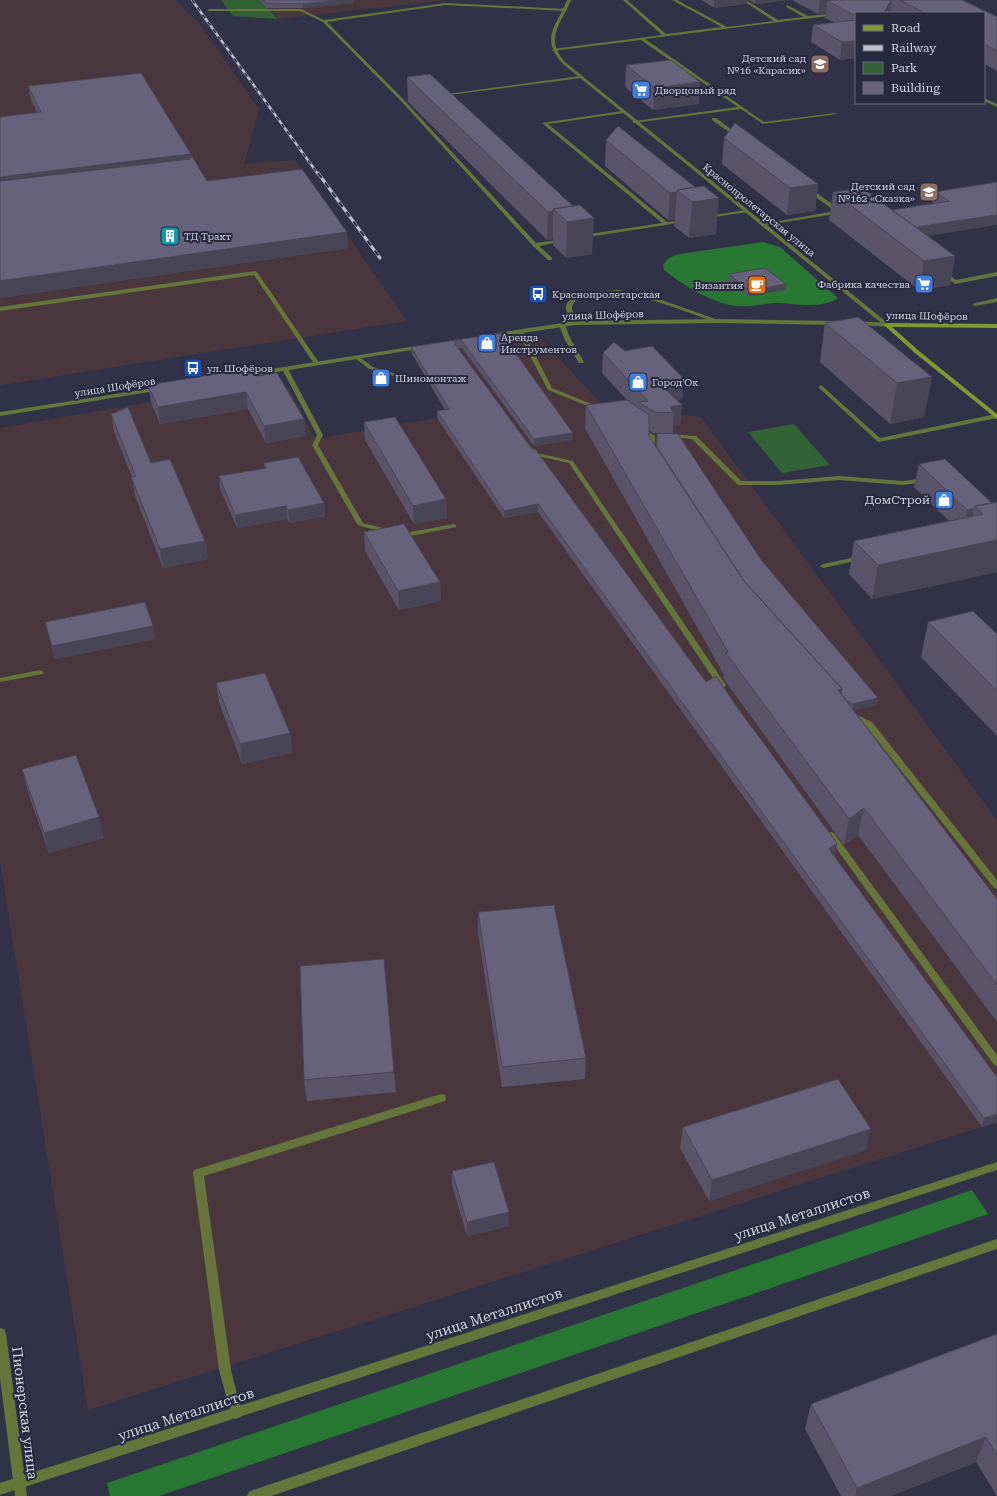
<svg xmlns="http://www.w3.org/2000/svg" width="997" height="1496" font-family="'Roboto Serif',serif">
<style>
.industrial{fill:#4a363d}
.green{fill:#326236}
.forest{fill:#287833}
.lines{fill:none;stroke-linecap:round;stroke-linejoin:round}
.service{fill:#66753a;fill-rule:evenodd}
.minor{fill:#66753a;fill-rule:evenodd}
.tertiary{fill:#66753a;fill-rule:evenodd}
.secondary{fill:#829833;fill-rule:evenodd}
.rail-far1-casing{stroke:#bdbfce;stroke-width:2.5}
.rail-casing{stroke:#bdbfce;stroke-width:3}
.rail-far1{stroke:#28283e;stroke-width:1.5;stroke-dasharray:4.5;stroke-linecap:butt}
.rail{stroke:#28283e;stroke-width:2;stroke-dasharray:6;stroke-linecap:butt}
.wall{fill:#59546a}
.shaded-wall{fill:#484556}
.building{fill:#67627b;stroke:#484556}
.labels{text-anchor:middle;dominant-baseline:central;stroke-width:4;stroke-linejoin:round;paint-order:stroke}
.far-poi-label{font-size:10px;fill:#d3d5e3;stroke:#28283e;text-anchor:start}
.far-street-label{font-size:10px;fill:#d3d5e3;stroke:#28283e}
.poi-label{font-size:12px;fill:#d3d5e3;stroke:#28283e;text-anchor:end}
.near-street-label{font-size:14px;fill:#d3d5e3;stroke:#28283e}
</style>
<rect width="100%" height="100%" fill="#313248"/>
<path class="industrial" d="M 0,0 L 175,0 L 198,22 L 259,109 L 244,164 L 295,160 L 407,321 L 0,385 Z
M 260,0 L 448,0 L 277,19 Z
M 538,335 L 601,404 L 701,417 L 997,820 L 997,1122 L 88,1410 L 0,862 L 0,428 L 255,384 L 259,392 L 288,387 L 315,439 L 449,416 L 412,354 Z"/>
<path class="green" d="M 221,0 L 260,0 L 277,19 L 233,16 Z
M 794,424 L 830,465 L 782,473 L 748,432 Z"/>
<path class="forest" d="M 763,242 L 780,247 L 838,298 C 821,309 797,304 778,303 C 763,303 749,308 735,306 C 710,302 683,285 664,270 L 663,265 L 669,258 L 679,254 Z
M 972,1190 L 988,1214 L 159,1496 L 110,1496 L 107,1483 Z"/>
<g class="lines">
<path class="service" d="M 623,0 L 627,0 L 666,34 L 722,27 L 672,0 L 677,0 L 727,27 L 774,21 L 742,0 L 746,0 L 778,20 L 804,17 L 786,7 L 787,5 L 808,16 L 837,13 L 836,15 L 645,39 L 764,122 L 835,113 L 837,114 L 763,124 L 741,109 L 633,123 L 633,121 L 635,121 L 738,107 L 641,40 L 552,51 L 553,49 L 662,35 Z
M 446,3 L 566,9 L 568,10 L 566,11 L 446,5 L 327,22 L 403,99 L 536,243 L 565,239 L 565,241 L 539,246 L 552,258 L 552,260 L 548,260 L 533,246 L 401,101 L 323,22 L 300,11 L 209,11 L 207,10 L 209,9 L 301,9 L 324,20 Z
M 580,76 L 581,78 L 442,96 L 440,95 Z
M 984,98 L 997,104 L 997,107 L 984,101 Z
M 622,111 L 624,111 L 624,113 L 548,124 L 667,222 L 684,220 L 686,221 L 666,225 L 581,238 L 581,236 L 583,235 L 662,223 L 542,123 Z
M 712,118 L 716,118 L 740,136 L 736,137 L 712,120 Z
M 806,188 L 810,188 L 843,212 L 841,213 L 761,226 L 761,225 L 763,224 L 835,211 L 806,190 Z
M 746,210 L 748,211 L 748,212 L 707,218 L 705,217 L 707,216 Z
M 942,270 L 956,280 L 997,272 L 997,276 L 955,284 L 940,273 L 940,271 Z
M 255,271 L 257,272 L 320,364 L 319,365 L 315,365 L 254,275 L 0,311 L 0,307 Z
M 617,290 L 634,292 L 653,297 L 721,321 L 716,322 C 674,308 632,287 586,297 C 568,301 570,309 578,323 L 573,324 C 570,319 566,313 566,307 C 567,292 606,291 617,290 Z
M 997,298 L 997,302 L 975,306 L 972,304 Z
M 562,323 L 565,325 L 571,340 L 584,362 L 583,363 L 579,363 L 565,340 L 559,325 Z
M 518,330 L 523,331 L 552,388 L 599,407 L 599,409 L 595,409 L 548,390 L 517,331 Z
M 358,356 L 373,367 L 414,379 L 411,381 L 369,369 L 356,359 L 356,357 Z
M 285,367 L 288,369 L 323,435 L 318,445 L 363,523 L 391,530 L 391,532 L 389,533 L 360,526 L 357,524 L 312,445 L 317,435 L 282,369 Z
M 821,385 L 880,438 L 996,414 L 997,418 L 879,442 L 877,441 L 819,388 L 819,386 Z
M 640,427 L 655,436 L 654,452 L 652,453 L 649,451 L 649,437 L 638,430 L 637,429 Z
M 669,434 L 696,436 L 741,481 L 778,481 L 839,476 L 903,481 L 925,478 L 928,480 L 925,482 L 903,485 L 839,480 L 778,485 L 739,485 L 737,484 L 692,439 L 667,437 L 666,436 Z
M 532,448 L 534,449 L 537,453 L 573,461 L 726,685 L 725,687 L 719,687 L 569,463 L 533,455 L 529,450 Z
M 454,524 L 456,525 L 456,527 L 405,537 L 398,535 L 397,534 L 400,532 L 405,533 Z
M 861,556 L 864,558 L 863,559 L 823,568 L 820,566 L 823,564 Z
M 40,670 L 44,672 L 43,674 L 0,682 L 0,678 Z
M 849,714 L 855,714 L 872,722 L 997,880 L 997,889 L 994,888 L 866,726 L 849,718 L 848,716 Z
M 831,832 L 834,833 L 997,1055 L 997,1066 L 994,1065 L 828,837 L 827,835 L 828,833 Z
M 441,1094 L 445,1095 L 446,1098 L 445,1101 L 204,1176 L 231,1370 L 242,1413 L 240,1417 L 236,1419 L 232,1417 L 219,1370 L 193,1173 L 194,1170 Z"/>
<path class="minor" d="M 567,0 L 571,0 C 561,24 544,38 565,62 L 889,324 L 889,326 L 885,326 L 563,64 C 539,38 557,26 567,0 Z
M 0,1328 L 4,1329 L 6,1333 L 27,1496 L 15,1496 L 0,1378 Z"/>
<path class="tertiary" d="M 718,319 L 836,321 L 839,323 L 836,325 L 718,323 L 575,325 L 491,338 L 488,336 L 491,334 L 575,321 Z
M 856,321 L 887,323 L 890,325 L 887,327 L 854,324 L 854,322 Z
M 422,345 L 424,346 L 424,348 L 246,377 L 243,375 L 246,373 Z
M 160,387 L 162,388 L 162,390 L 0,416 L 0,412 Z
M 997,1162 L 997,1170 L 0,1495 L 0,1483 Z
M 997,1239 L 997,1249 L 271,1496 L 247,1496 L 249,1492 L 253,1490 Z"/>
<path class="secondary" d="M 887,323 L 997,324 L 997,328 L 892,327 L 919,351 L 997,414 L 997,419 L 915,353 L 885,326 L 884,325 Z"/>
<g class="rail-far1-casing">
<path id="rail-far1" d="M 192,0 L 318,174"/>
</g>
<g class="rail-casing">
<path id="rail" d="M 318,173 L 380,258"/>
</g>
<use href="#rail-far1" class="rail-far1"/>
<use href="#rail" class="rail"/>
</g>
<path class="wall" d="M 260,0 L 354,0 L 354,3 L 303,8 L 266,8 Z
M 702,0 L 747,0 L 746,4 L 714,8 Z
M 749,0 L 788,0 L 755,4 Z
M 792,0 L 962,0 L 997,17 L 997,71 L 984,64 L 984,13 L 856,13 L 856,58 L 840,60 L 811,42 L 813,25 L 834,22 L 825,18 L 826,13 L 818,14 Z
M 626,65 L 699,104 L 653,110 L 625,87 Z
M 407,77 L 573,206 L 592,254 L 566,258 L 553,245 L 553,239 L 547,240 L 408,102 Z
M 28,86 L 191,157 L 207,181 L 348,248 L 0,298 L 0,117 L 37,112 L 31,100 Z
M 724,138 L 818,184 L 815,211 L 787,215 L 722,164 Z
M 606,140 L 695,187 L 716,234 L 689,238 L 674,226 L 675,219 L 668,220 L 605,166 Z
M 997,182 L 928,236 L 955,256 L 950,285 L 919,290 L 829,220 L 833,192 L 892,210 L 935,204 L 932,202 L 934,192 Z
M 729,274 L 785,290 L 748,296 L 728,280 Z
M 858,317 L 924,417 L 890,424 L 820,362 L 825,323 Z
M 501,333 L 573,440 L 534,446 L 462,348 L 458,348 L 532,449 L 706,682 L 836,851 L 833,853 L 997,1122 L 982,1127 L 538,512 L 504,518 L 437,418 L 437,411 L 445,410 L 412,354 L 411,347 Z
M 625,351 L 684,379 L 682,399 L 676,400 L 682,405 L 680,425 L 673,427 L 673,433 L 653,433 L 649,430 L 649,436 L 656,447 L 657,433 L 762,561 L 878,698 L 877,705 L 854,710 L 997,899 L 997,1022 L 858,835 L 844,845 L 723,678 L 724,675 L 585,428 L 586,405 L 628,401 L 602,373 L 603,353 Z
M 257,376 L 304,419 L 305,436 L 266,443 L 248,409 L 160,424 L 151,402 L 148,385 Z
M 111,414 L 151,463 L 205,541 L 208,559 L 163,568 L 135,496 L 132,477 L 114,432 Z
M 364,422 L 446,499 L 447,518 L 414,524 L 365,440 Z
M 264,463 L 324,503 L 325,516 L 290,523 L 287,519 L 237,528 L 220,489 L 219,476 L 264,469 Z
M 919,464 L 992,503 L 997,502 L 997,572 L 872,599 L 849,574 L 854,541 L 949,521 L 914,487 Z
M 364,532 L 440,582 L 441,601 L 399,610 L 365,551 Z
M 45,622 L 153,626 L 155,639 L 55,659 Z
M 928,622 L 997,634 L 997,736 L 921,657 Z
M 216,683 L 290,733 L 292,753 L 242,764 L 219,702 Z
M 22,769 L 104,838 L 49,853 L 27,789 Z
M 478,912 L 586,1058 L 585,1079 L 502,1087 L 478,933 Z
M 394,1072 L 396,1092 L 307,1101 L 304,1080 Z
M 683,1127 L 866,1150 L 709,1201 L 680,1148 Z
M 452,1171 L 509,1226 L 467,1236 L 452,1185 Z
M 997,1334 L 997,1496 L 976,1462 L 891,1496 L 841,1496 L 805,1429 L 811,1404 Z"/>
<path class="shaded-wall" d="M 339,0 L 354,0 L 354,3 L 303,8 L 303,4 Z
M 714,0 L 747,0 L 746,4 L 714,8 Z
M 755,0 L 788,0 L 755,4 Z
M 820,0 L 874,0 L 827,1 L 826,13 L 818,14 Z
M 882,0 L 892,0 L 891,13 L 884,13 Z
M 856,41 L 856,58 L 840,60 L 842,42 Z
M 700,82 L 699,104 L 653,110 L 655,88 Z
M 191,154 L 192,169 L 0,192 L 0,177 Z
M 818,184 L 815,211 L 787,215 L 790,188 Z
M 677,192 L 675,219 L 668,220 L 670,193 Z
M 719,198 L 716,234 L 689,238 L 692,202 Z
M 553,211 L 553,239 L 547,240 L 548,212 Z
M 997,215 L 997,225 L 903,240 L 905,229 Z
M 594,218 L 592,254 L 566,258 L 567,222 Z
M 347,232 L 348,248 L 0,298 L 0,281 Z
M 955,256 L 950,285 L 919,290 L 924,261 Z
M 786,284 L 785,290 L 748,296 L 749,291 Z
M 932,377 L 924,417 L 890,424 L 897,383 Z
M 684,379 L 682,399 L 657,403 L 659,383 Z
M 246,392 L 248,409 L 160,424 L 158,407 Z
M 682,405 L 680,425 L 673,427 L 674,413 L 670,407 Z
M 304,419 L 305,436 L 266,443 L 264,426 Z
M 573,433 L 573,440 L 534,446 L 534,439 Z
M 446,499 L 447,518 L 414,524 L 413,506 Z
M 324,503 L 325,516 L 290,523 L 288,510 Z
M 538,504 L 538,512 L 504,518 L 504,511 Z
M 286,506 L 287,519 L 237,528 L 235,515 Z
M 974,508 L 969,532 L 962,534 L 967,510 Z
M 997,540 L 997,572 L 872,599 L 878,565 Z
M 205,541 L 208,559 L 163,568 L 160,549 Z
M 440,582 L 441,601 L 399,610 L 398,591 Z
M 153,626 L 155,639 L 55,659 L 52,646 Z
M 842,689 L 838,714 L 838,690 Z
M 878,698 L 877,705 L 852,711 L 853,704 Z
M 290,733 L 292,753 L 242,764 L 240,744 Z
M 864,808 L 858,835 L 844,845 L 849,819 Z
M 99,817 L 104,838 L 49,853 L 44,833 Z
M 837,843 L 836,851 L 828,857 L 829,849 Z
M 997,1114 L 997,1122 L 982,1127 L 984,1118 Z
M 871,1129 L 866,1150 L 709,1201 L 712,1180 Z
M 509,1212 L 509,1226 L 467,1236 L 467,1222 Z
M 986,1437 L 976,1462 L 891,1496 L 855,1496 L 857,1488 Z"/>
<path class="building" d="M 263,0 L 339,0 L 303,4 L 266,3 Z
M 835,0 L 891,0 L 884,13 L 856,13 L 856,16 L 827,1 Z
M 900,0 L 962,0 L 997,17 L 997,51 L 984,44 L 984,13 L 925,13 Z
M 856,20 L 856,41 L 842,42 L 813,25 Z
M 671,60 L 700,82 L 655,88 L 626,65 Z
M 141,73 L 191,154 L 0,177 L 0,117 L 41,112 L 28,86 Z
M 430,74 L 573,206 L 553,209 L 553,211 L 548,212 L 407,77 Z
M 735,123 L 818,184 L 790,188 L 724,138 Z
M 618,126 L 695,187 L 677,190 L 677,192 L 670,193 L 606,140 Z
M 192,156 L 207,181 L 302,169 L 347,232 L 0,281 L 0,181 L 190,159 Z
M 997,182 L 997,215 L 916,227 L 892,210 L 949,201 L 934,192 Z
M 704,186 L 719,198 L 692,202 L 677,190 Z
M 862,188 L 955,256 L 924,261 L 833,192 Z
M 580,205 L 594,218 L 567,222 L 553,209 Z
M 765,268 L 786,284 L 749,291 L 729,274 Z
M 858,317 L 932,377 L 897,383 L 825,323 Z
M 501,333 L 573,433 L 534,439 L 462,341 L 456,341 L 455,344 L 532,449 L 536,450 L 706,682 L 716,676 L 737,707 L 837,843 L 829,849 L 997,1077 L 997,1114 L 984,1118 L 538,504 L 504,511 L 437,411 L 449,409 L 411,347 Z
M 614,342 L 625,351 L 652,346 L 684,379 L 659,383 L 682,405 L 670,407 L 674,413 L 655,412 L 638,402 L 648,401 L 603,353 Z
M 253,368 L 257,376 L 277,373 L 304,419 L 264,426 L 246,392 L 158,407 L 148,385 Z
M 627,400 L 649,415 L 649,436 L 744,581 L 842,689 L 838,690 L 997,899 L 997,985 L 864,808 L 849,819 L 726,653 L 728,652 L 586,405 Z
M 128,407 L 151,463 L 170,459 L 205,541 L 160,549 L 131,477 L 136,477 L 111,414 Z
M 395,417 L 446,499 L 413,506 L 364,422 Z
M 657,433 L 678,434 L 762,561 L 878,698 L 853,704 L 847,701 L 841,694 L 842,689 L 744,581 L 657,447 Z
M 298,457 L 324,503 L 288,510 L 286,506 L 235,515 L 219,476 L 266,468 L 264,463 Z
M 945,459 L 992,503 L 975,506 L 974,508 L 967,510 L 919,464 Z
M 997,502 L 997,540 L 878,565 L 854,541 L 983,514 L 975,506 Z
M 404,524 L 440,582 L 398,591 L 364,532 Z
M 145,602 L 153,626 L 52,646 L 45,622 Z
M 973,611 L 997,634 L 997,691 L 928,622 Z
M 265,673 L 290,733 L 240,744 L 216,683 Z
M 76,755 L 99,817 L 44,833 L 22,769 Z
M 554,905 L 586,1058 L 502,1067 L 478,912 Z
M 384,959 L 394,1072 L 304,1080 L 300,966 Z
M 838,1079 L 871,1129 L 712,1180 L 683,1127 Z
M 494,1162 L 509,1212 L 467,1222 L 452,1171 Z
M 997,1334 L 997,1455 L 986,1437 L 857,1488 L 811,1404 Z"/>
<defs>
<g id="school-square" transform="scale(1)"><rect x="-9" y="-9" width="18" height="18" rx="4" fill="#8d6e63" stroke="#28283e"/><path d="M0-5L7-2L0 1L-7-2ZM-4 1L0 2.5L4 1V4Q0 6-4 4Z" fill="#fff"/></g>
<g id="supermarket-square" transform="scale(1)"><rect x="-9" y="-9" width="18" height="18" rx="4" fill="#3f7fe0" stroke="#28283e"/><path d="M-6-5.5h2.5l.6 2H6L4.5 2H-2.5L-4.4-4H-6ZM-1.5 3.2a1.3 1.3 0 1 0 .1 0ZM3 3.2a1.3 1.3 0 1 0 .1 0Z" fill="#fff"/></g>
<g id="building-square" transform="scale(1)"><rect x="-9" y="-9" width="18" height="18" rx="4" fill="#0f9aa8" stroke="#28283e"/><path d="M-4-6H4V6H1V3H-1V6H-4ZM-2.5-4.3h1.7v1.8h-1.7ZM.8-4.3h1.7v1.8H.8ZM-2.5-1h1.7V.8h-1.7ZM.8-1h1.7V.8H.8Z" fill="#fff"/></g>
<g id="cafe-square" transform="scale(1)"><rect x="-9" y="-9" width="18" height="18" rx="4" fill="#e8710a" stroke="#28283e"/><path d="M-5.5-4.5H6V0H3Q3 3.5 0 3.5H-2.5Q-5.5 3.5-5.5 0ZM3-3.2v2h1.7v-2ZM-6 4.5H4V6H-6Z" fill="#fff"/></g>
<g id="bus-square" transform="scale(1)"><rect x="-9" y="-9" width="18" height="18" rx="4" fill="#1a4fb4" stroke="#28283e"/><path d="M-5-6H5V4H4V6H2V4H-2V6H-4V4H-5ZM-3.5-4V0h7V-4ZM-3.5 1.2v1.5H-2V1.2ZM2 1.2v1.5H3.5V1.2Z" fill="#fff"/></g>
<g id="shop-square" transform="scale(1)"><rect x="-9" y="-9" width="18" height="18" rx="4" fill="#3f7fe0" stroke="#28283e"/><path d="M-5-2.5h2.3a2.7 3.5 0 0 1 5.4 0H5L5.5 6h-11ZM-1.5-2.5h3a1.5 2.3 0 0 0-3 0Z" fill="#fff"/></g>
</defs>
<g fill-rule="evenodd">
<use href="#school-square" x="820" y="64"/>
<use href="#supermarket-square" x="641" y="90"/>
<use href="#school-square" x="929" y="192"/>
<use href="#building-square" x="170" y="236"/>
<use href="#supermarket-square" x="924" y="284"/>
<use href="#cafe-square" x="757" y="285"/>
<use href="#bus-square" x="538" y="294"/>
<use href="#shop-square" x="487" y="343"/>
<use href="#bus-square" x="193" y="368"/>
<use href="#shop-square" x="381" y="378"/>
<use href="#shop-square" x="638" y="382"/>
<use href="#shop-square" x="944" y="500"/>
</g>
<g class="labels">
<g class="far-poi-label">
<text x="806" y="58" text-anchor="end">Детский сад<tspan x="806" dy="12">№16 «Карасик»</tspan></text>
<text x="655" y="90">Дворцовый ряд</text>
<text x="915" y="186" text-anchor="end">Детский сад<tspan x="915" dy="12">№162 «Сказка»</tspan></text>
<text x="184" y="236">ТД Тракт</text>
<text x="910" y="284" text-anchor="end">Фабрика качества</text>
<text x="743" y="285" text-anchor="end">Византия</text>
<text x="552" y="294">Краснопролетарская</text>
<text x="501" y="337">Аренда<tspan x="501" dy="12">Инструментов</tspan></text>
<text x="207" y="368">ул. Шофёров</text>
<text x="395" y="378">Шиномонтаж</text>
<text x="652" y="382">Город'Ок</text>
</g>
<g class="far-street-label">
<text transform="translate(759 210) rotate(39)">Краснопролетарская улица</text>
<text transform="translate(603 315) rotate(-2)">улица Шофёров</text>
<text transform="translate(927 316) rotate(1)">улица Шофёров</text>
<text transform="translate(115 387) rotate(-9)">улица Шофёров</text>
</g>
<g class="poi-label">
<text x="930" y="500">ДомСтрой</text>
</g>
<g class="near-street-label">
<text transform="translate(802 1214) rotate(-18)">улица Металлистов</text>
<text transform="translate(494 1314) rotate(-18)">улица Металлистов</text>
<text transform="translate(25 1413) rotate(83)">Пионерская улица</text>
<text transform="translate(186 1414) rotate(-18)">улица Металлистов</text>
</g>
</g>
<rect x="855" y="12" width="130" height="92" fill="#28283e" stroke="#6c6d80"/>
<rect x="863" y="25" width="20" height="6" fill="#829833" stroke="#6c6d80"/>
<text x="891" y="32" font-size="12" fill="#d3d5e3">Road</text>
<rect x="863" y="45" width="20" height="6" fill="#bdbfce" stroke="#6c6d80"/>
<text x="891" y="52" font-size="12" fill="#d3d5e3">Railway</text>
<rect x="863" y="62" width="20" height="12" fill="#326236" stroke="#6c6d80"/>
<text x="891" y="72" font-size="12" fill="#d3d5e3">Park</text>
<rect x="863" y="82" width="20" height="12" fill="#67627b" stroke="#6c6d80"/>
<text x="891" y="92" font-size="12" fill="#d3d5e3">Building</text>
</svg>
